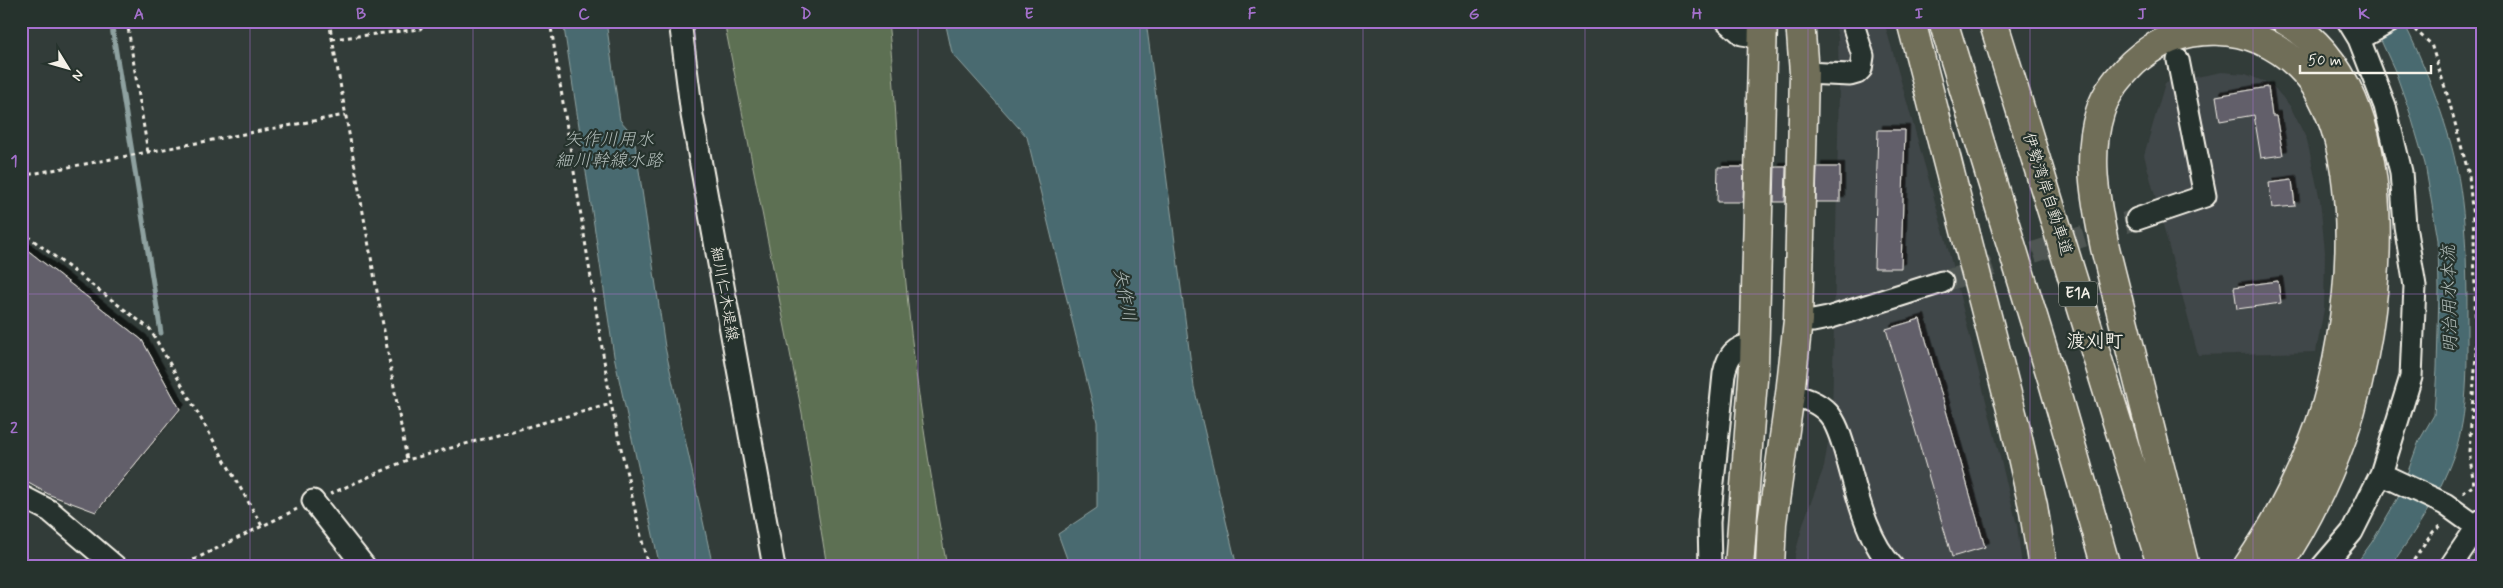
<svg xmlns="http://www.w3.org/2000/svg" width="2503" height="588" font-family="Mynerve,'Klee One',sans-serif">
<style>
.built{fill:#404648}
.green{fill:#5d7052;stroke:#a8b09d}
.water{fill:#4a6b70;stroke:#8ea1a0}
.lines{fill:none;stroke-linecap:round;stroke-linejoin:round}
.stream{stroke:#8ea1a0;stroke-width:5}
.building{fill:#625f6b;stroke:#f4f1e8;filter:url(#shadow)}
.minor-tunnel{stroke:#4f5753;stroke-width:21;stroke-dasharray:21 11;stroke-linecap:butt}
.minor-casing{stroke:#f4f1e8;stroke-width:25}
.highway-casing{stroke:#f4f1e8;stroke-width:31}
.path{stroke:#f4f1e8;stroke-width:3;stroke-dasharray:4 4;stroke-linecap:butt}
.minor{stroke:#26332d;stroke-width:21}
.highway{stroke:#706e59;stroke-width:28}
.grid{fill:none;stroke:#a571cd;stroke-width:1;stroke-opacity:0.55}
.labels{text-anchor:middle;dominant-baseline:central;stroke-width:4.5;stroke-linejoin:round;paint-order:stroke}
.shield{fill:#26332d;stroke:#b6b8b0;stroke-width:1}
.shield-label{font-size:15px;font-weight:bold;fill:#f4f1e8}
.street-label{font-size:16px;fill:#f4f1e8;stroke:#26332d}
.water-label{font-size:18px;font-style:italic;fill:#b0bbb8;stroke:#26332d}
.quarter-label{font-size:19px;font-weight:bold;fill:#f4f1e8;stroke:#26332d}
.neatline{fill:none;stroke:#a571cd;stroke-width:2}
.grid-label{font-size:16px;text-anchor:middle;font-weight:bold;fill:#a571cd}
</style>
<defs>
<filter id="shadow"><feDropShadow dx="4.5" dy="-4.5" stdDeviation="0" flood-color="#0009"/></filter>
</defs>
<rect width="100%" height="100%" fill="#323c39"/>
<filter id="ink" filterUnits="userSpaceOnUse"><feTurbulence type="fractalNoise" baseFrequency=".02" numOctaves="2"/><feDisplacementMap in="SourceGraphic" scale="10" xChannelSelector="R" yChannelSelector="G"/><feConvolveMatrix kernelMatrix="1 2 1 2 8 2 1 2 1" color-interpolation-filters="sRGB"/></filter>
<g filter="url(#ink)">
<path class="built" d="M 1834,21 L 1884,21 L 1945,237 L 2017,525 L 2022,567 L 1795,567 L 1795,554 L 1804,521 L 1824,467 L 1832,418 L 1839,89 L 1838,37 Z
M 2222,72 L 2246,74 L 2272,85 L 2290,106 L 2307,140 L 2320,200 L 2325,252 L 2324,309 L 2316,352 L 2198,355 L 2144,155 L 2165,83 Z"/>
<path class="green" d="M 724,21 L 888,21 C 899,115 898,211 908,305 C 917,392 931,480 947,567 L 827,567 L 802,413 Z"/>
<path class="water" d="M 563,21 L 606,21 L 620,120 L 634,136 L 665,347 L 713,567 L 660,567 L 614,356 Z
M 945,21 L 1146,21 L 1194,387 L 1237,567 L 1070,567 L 1058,534 L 1097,508 L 1097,422 L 1027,137 L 952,53 Z
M 2372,21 L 2403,21 C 2423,60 2439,103 2451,144 C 2467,203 2467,268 2467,328 C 2467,369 2468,413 2455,452 C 2440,495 2416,530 2390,567 L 2354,567 L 2372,542 L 2399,496 L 2419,441 L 2434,415 L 2437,368 L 2439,290 L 2438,240 L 2425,164 L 2410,113 L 2395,71 Z"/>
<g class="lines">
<path class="stream" d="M 111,21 L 161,333"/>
</g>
<path class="building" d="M 2268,87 L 2272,116 L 2276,116 L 2283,155 L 2261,158 L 2254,115 L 2220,121 L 2216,96 Z
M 1878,130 L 1905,130 L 1901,268 L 1874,268 Z
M 1718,167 L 1744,167 L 1743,202 L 1717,202 Z
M 1775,167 L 1786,167 L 1785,202 L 1774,202 Z
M 1817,167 L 1840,167 L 1840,202 L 1816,202 Z
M 2292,180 L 2295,206 L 2272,208 L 2269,183 Z
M 21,245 L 142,340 L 180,409 L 96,512 L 50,495 L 21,479 Z
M 2278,281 L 2281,303 L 2237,309 L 2234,287 Z
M 1920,319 L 1985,547 L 1952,557 L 1886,329 Z"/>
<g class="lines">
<path class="minor-tunnel" d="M 1942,282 L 2137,219"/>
<g class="minor-casing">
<path id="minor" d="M 680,21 L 692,115 L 774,567
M 1727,21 L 1742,34 L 1762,37
M 2359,39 L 2391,21
M 1804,73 L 1850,75 L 1857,73 L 1861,69 L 1863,56 L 1852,21
M 2137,219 L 2205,196 L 2178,60
M 1798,320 L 1813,321 L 1828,318 L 1942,282
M 1790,394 C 1804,398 1818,402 1828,413 C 1837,423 1841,438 1845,451 C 1856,488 1865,539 1893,567
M 2381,474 L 2445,504 L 2477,527
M 21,496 L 50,511 L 116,567
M 313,501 L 365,567
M 1710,567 L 1709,522 L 1724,374 C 1728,355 1734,347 1754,344
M 2322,567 L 2352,532 L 2381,474 L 2411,377 L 2415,286 L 2405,226 L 2401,172 L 2385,106 L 2359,39 L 2348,21
M 2450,567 L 2482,520"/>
</g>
<g class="highway-casing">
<path id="highway" d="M 1911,21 L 2014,421 L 2033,506 L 2043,567
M 1943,21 L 2053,382 L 2106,567
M 1993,21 L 2162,567
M 1739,567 L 1754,366 L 1763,21
M 1770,567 L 1772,523 L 1790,394 L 1798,320 L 1804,73 L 1800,21
M 2185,567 L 2105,248 C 2096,202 2086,157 2100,112 C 2106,92 2119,77 2133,63 C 2181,18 2252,21 2299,66 C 2374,138 2352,334 2320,424 C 2302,475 2278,522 2247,567
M 2277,567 C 2304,527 2327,480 2343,435 C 2382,322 2409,92 2286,21"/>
</g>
<path class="path" d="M 127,21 L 148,153
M 329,21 L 407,460
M 550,21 L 611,404 L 648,567
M 2411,22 L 2416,31 L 2431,44 L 2448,97 L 2469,175 L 2474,232 L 2476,355 L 2469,451 L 2474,485 L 2463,493
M 332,39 L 420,29 L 427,21
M 21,176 L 345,115
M 21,231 L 150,329 L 262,526
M 330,494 L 407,460 L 611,404
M 179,567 L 297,509
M 2409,567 L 2433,532 L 2442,525"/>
<use href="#minor" class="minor"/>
<use href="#highway" class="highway"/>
</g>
</g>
<path class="grid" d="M 250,21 L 250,567M 473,21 L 473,567M 695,21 L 695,567M 918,21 L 918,567M 1140,21 L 1140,567M 1363,21 L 1363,567M 1585,21 L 1585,567M 1808,21 L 1808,567M 2030,21 L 2030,567M 2253,21 L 2253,567M 21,294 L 2482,294"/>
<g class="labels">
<rect class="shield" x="2059" y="281.5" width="38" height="25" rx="4"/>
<g class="shield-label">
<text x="2078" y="294">E1A</text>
</g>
<g class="street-label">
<text transform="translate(2047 194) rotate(72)">伊勢湾岸自動車道</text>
<text transform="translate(724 294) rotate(80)">細川仁木堤線</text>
</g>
<g class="water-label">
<text x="609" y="140">矢作川用水<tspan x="609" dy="21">細川幹線水路</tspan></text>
<text transform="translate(1124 295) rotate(79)">矢作川</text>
<text transform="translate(2450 299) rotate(-91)">明治用水本流</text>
</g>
<g class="quarter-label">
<text x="2095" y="341">渡刈町</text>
</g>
</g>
<rect width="2503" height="588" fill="none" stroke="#26332d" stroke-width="55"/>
<g transform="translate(68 68) rotate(127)" stroke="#26332d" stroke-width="4" paint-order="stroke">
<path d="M0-4L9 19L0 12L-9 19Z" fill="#f4f1e8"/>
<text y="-8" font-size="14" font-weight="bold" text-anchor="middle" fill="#f4f1e8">N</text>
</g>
<path d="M2300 65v8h131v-8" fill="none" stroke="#f4f1e8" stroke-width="2.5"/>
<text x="2308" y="65" font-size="15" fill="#f4f1e8" stroke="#26332d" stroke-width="4" paint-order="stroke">50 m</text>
<rect x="28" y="28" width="2448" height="532" class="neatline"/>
<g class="grid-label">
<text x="139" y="19">A</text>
<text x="361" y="19">B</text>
<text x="584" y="19">C</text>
<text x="806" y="19">D</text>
<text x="1029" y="19">E</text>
<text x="1252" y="19">F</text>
<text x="1474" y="19">G</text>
<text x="1697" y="19">H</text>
<text x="1919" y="19">I</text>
<text x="2142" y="19">J</text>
<text x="2364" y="19">K</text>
<text x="14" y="166">1</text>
<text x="14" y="433">2</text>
</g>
</svg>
